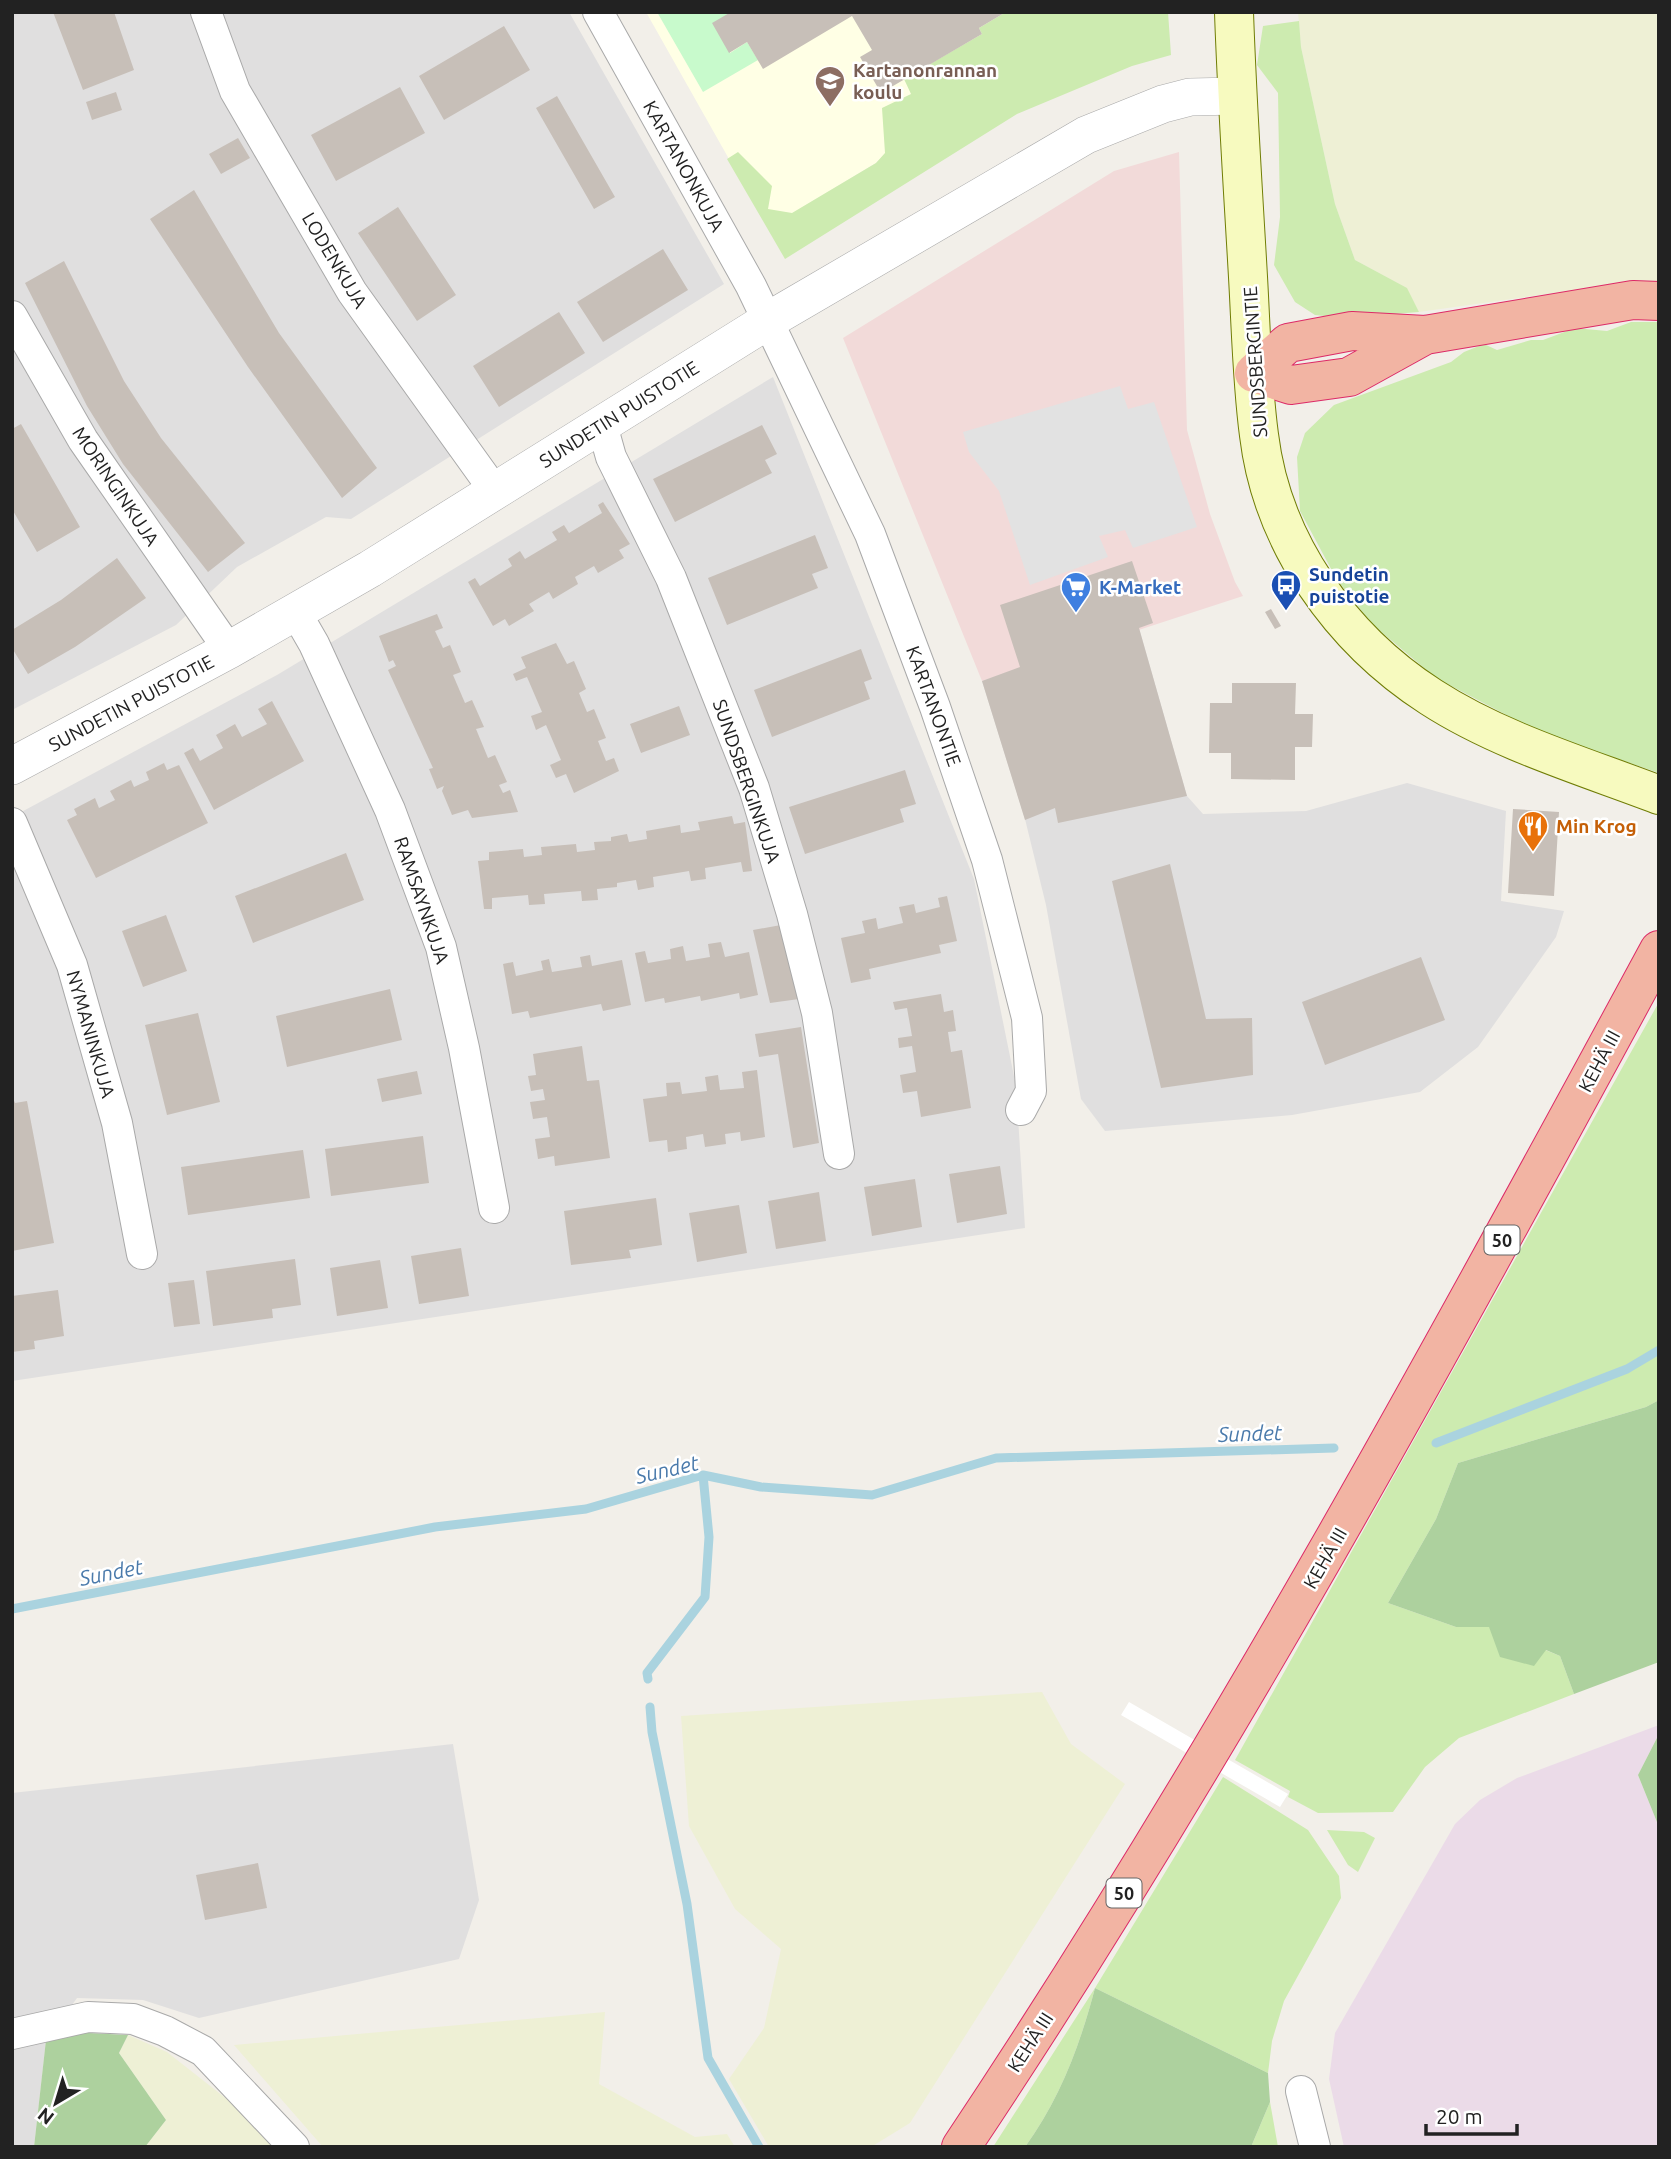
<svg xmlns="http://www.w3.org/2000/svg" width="1671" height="2159" font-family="Ubuntu,sans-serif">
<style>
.residential{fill:#e0dfdf}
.commercial{fill:#f2dad9}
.industrial{fill:#ebdbe8}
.education{fill:#ffffe5}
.farmland{fill:#eef0d5}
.grass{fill:#cdebb0}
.forest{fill:#add19e}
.park{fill:#c8facc}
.parking{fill:#e2e2e2}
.pier{fill:#fff}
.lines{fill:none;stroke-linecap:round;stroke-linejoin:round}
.stream{stroke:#aad3df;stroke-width:9}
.building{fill:#c7bfb8}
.minor-casing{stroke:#a9a9a9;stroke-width:32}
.tertiary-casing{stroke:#a9a9a9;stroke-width:38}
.secondary-casing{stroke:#707d05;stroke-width:40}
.trunk-casing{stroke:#dc2a67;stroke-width:40}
.minor{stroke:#fff;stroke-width:30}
.tertiary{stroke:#fff;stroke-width:37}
.secondary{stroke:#f7fabf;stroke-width:38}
.trunk{stroke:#f2b4a3;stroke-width:38}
.labels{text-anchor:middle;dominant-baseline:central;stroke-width:5;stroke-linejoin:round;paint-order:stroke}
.shield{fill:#fff;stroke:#646464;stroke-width:2}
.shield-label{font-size:18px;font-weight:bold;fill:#222}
.education-label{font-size:19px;font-weight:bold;fill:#785e54;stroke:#fff;text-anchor:start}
.street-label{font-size:19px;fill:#222;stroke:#fff}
.transit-label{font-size:19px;font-weight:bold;fill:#164399;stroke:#fff;text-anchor:start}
.shop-label{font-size:19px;font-weight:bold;fill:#366cbe;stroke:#fff;text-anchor:start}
.food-label{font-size:19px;font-weight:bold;fill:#c56008;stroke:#fff;text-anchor:start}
.water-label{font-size:21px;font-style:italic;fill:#4a7aab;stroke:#fff}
</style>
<rect width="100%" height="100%" fill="#f2efe9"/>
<path class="residential" d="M 12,12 L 569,12 L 724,284 L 351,519 L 326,517 L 237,567 L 176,625 L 12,710 Z
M 773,377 L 974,879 L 1016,1086 L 1025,1228 L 12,1381 L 12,817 L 277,675 Z
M 1139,628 L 1187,796 L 1203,814 L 1306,811 L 1407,783 L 1506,811 L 1501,901 L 1564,911 L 1556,937 L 1478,1047 L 1420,1092 L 1292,1115 L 1105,1131 L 1081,1099 L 1046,905 L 1025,819 L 982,681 Z
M 453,1744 L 479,1900 L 459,1959 L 199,2018 L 143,2000 L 77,1998 L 46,2041 L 34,2147 L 12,2147 L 12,1793 Z"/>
<path class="commercial" d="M 1179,152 L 1187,430 L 1210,514 L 1235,582 L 1243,596 L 982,681 L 843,338 L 1114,171 Z"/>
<path class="industrial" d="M 1659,1725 L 1659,1734 L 1638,1775 L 1659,1827 L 1659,2147 L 1344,2147 L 1329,2079 L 1335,2033 L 1455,1824 L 1480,1800 L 1517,1778 Z"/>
<path class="education" d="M 646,12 L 1032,12 L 876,163 L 768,228 Z"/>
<path class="farmland" d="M 1298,12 L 1659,12 L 1659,285 L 1590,288 L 1419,312 L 1406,288 L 1355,260 L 1335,204 L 1301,47 Z
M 1042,1692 L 1071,1744 L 1125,1784 L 910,2123 L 871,2147 L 769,2147 L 729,2079 L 764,2028 L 781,1949 L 735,1909 L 689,1826 L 681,1716 Z
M 605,2012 L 599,2084 L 695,2137 L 727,2134 L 735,2147 L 323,2147 L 234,2045 Z
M 128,2035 L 167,2052 L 242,2111 L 275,2147 L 145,2147 L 166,2120 L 119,2053 Z"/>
<path class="grass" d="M 1006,12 L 1168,12 L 1171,55 L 1132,66 L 1017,114 L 785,259 L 727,159 L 738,152 L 772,186 L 768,209 L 792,213 L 876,163 L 885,153 L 882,108 L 911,94 L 904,79 L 982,34 L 979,28 Z
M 1299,21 L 1301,47 L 1335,204 L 1355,260 L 1407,288 L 1419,312 L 1343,318 L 1315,315 L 1295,302 L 1274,265 L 1280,217 L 1278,93 L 1257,65 L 1263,26 Z
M 1631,322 L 1659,322 L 1659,773 L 1539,732 L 1436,678 L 1373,625 L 1337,580 L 1300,511 L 1297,457 L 1305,433 L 1334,405 L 1451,362 L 1464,352 L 1484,344 L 1497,350 L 1531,340 L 1543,340 L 1575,328 L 1607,331 Z
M 1659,1002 L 1659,1400 L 1646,1407 L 1458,1463 L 1436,1519 L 1388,1603 L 1456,1627 L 1489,1627 L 1560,1656 L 1574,1694 L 1459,1738 L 1425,1767 L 1393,1812 L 1318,1813 L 1288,1797 L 1290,1791 L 1235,1760 Z
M 1223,1777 L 1308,1830 L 1339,1876 L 1341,1898 L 1284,2001 L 1272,2041 L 1268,2073 L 1095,1988 C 1080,2045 1060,2099 1025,2147 L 993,2147 L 1095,1988 Z
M 1327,1830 L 1364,1832 L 1375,1838 L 1358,1872 L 1348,1865 Z
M 1270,2102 L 1278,2147 L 1251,2147 Z"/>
<path class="forest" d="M 1659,1400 L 1659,1662 L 1574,1694 L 1560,1656 L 1546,1650 L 1534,1666 L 1500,1657 L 1489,1627 L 1456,1627 L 1388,1603 L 1436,1519 L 1458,1463 L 1646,1407 Z
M 1659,1734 L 1659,1827 L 1638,1775 Z
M 1095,1988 L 1268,2073 L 1270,2102 L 1251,2147 L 1025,2147 C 1060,2099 1080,2045 1095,1988 Z
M 69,2032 L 128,2035 L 119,2053 L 166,2120 L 145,2147 L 34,2147 L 46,2040 Z"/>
<path class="park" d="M 657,12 L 730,12 L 730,53 L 747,42 L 758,60 L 703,92 Z"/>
<path class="parking" d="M 1120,386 L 1128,409 L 1154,402 L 1197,527 L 1133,548 L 1125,530 L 1099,536 L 1108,557 L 1030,585 L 999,491 L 969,452 L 963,432 Z"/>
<path class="pier" d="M 1129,1702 L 1288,1794 L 1280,1807 L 1121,1715 Z"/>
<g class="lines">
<path class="stream" d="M 1436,1443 L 1627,1369 L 1659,1350
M 12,1609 L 435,1527 L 586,1509 L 703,1475 L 761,1487 L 872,1495 L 996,1458 L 1334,1448
M 648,1679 L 647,1673 L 705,1597 L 709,1537 L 703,1475
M 650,1707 L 652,1732 L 687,1904 L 708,2058 L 759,2147"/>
</g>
<path class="building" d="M 53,12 L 114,12 L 134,70 L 83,90 Z
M 731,12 L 1006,12 L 979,28 L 982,34 L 881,93 L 860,57 L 872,50 L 852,16 L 763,69 L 747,42 L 729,53 L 712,23 Z
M 504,26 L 530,70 L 444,120 L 419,76 Z
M 400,87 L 425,133 L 336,181 L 311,135 Z
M 116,92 L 122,110 L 92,120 L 86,102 Z
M 557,96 L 615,197 L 594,209 L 536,108 Z
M 238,138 L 250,158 L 221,174 L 209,154 Z
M 194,190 L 279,333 L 377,468 L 342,498 L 248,367 L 150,219 Z
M 398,207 L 456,295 L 417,321 L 358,233 Z
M 663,249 L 688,290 L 603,342 L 577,302 Z
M 64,261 L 124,381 L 161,438 L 245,543 L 208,572 L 123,464 L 87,406 L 25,283 Z
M 559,312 L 585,353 L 499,407 L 473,366 Z
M 21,424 L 80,527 L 37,552 L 12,509 L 12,429 Z
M 762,425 L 777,454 L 765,460 L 772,473 L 675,522 L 653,479 Z
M 603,502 L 630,544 L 619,550 L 624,558 L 598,573 L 594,566 L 575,577 L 578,584 L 553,599 L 549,592 L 529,604 L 534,611 L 509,626 L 505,619 L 493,626 L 468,582 L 475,578 L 480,586 L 512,566 L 508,559 L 520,551 L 525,559 L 557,540 L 552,532 L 564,525 L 569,533 L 602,513 L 598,505 Z
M 815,535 L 828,568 L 812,574 L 818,588 L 727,625 L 708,578 Z
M 117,558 L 146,598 L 75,647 L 28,674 L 12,648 L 12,630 L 61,600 Z
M 1132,561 L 1153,623 L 1139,628 L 1187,796 L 1058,823 L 1055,808 L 1025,820 L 982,681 L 1020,667 L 1000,605 Z
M 1271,609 L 1281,626 L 1275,629 L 1265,612 Z
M 437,614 L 443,628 L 435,631 L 443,648 L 450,645 L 461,672 L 453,675 L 465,703 L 472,700 L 484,727 L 476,729 L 488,758 L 495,755 L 507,782 L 499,785 L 503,793 L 510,790 L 518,812 L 472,818 L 468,810 L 452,815 L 442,791 L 444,786 L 437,789 L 429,769 L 433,768 L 388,670 L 396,666 L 393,660 L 389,662 L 379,636 Z
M 556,643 L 567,664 L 574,661 L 586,689 L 579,693 L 587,712 L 594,709 L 606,738 L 598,741 L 606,761 L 614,758 L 619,771 L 574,793 L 566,774 L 556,778 L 550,765 L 561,760 L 546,725 L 536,730 L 531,716 L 542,712 L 527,677 L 516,681 L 513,674 L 526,668 L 521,657 Z
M 861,649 L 872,679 L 864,682 L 870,699 L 772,737 L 754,690 Z
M 1232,683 L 1296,683 L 1295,714 L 1313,714 L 1312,747 L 1295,747 L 1295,780 L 1231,779 L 1231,753 L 1209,753 L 1210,703 L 1232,703 Z
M 272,701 L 304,761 L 214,810 L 184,753 L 193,748 L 200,761 L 223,748 L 216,735 L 235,724 L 242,737 L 267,724 L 258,709 Z
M 679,706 L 690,735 L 641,753 L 630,724 Z
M 164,763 L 167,770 L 179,765 L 208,823 L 96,878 L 67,820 L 77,815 L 74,809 L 95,798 L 99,808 L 115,800 L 110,791 L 131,780 L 134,787 L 149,780 L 146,772 Z
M 905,770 L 916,804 L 900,809 L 904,822 L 805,854 L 789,807 Z
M 1513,809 L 1559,812 L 1554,896 L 1508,893 Z
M 732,816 L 734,824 L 745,822 L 752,871 L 743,872 L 741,862 L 705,868 L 706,879 L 691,881 L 689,871 L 653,877 L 654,887 L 638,890 L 636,880 L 617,883 L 617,887 L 597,889 L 598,900 L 582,901 L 581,891 L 544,894 L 545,904 L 529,905 L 528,895 L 492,898 L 492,909 L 484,909 L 478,861 L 489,860 L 489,852 L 523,849 L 524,857 L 542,855 L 541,847 L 576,844 L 577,852 L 595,850 L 594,842 L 611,841 L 611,837 L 627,834 L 629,842 L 647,839 L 646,831 L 680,825 L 681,833 L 700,830 L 698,822 Z
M 346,853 L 364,900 L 253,943 L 235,896 Z
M 1170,864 L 1206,1019 L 1252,1018 L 1253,1075 L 1161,1088 L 1112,881 Z
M 947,896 L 957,941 L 939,945 L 941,953 L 869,969 L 871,979 L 851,983 L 841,938 L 865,933 L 862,921 L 876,918 L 878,929 L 903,923 L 899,907 L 914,904 L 916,913 L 940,907 L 938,898 Z
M 166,915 L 187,971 L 143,987 L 122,931 Z
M 781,925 L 799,999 L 770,1003 L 753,930 Z
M 721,942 L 725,957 L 749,952 L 758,995 L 740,999 L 739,993 L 701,1001 L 700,996 L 665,1003 L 664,998 L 645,1002 L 635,953 L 645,951 L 648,963 L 671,959 L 670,949 L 683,946 L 686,961 L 710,957 L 708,944 Z
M 590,955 L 592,966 L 622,960 L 631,1005 L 603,1011 L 601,1004 L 530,1018 L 528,1011 L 512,1014 L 503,964 L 513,962 L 516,976 L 543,970 L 541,961 L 549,959 L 552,972 L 582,967 L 580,957 Z
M 1421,957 L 1445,1020 L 1325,1065 L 1302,1002 Z
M 390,989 L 402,1040 L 287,1067 L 276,1016 Z
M 941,994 L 944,1012 L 953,1010 L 956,1031 L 948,1032 L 951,1052 L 962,1050 L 971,1108 L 921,1117 L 917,1091 L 903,1093 L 900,1075 L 916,1072 L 912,1046 L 899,1048 L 898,1038 L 912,1036 L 907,1008 L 895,1010 L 893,1002 Z
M 198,1013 L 220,1102 L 167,1115 L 145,1025 Z
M 801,1027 L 819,1143 L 793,1148 L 778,1054 L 759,1057 L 755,1034 Z
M 582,1046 L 587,1081 L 599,1080 L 610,1158 L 555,1166 L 554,1156 L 538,1159 L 535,1139 L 550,1137 L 547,1117 L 533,1119 L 530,1102 L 545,1100 L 543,1089 L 531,1091 L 528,1076 L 536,1075 L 533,1054 Z
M 757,1070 L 765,1137 L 741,1141 L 740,1132 L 725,1134 L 726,1144 L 705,1147 L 703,1134 L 686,1137 L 687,1149 L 668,1152 L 667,1140 L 649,1142 L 643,1099 L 667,1096 L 666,1083 L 680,1082 L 682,1094 L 707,1091 L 705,1077 L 718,1075 L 720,1090 L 744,1088 L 742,1072 Z
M 417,1071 L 422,1094 L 382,1102 L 377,1079 Z
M 12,1096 L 15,1103 L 27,1101 L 54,1243 L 12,1251 Z
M 423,1136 L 429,1183 L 331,1196 L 325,1149 Z
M 303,1150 L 310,1198 L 188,1215 L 181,1167 Z
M 1000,1166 L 1007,1214 L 957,1223 L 949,1174 Z
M 915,1179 L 922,1227 L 872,1236 L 864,1187 Z
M 819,1192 L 826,1241 L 776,1249 L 768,1201 Z
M 656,1198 L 662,1245 L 629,1250 L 631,1258 L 571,1265 L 564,1211 Z
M 739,1205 L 747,1253 L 697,1262 L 689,1213 Z
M 461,1248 L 469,1296 L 419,1304 L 411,1256 Z
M 295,1259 L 301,1305 L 272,1309 L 273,1318 L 213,1326 L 206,1271 Z
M 380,1260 L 388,1308 L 337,1316 L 330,1268 Z
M 194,1280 L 200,1324 L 174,1327 L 168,1283 Z
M 58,1290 L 64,1336 L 34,1341 L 35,1349 L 12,1352 L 12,1296 Z
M 258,1863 L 267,1908 L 205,1920 L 196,1875 Z"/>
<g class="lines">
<g class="minor-casing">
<path id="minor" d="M 206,12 L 235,91 L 352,292 L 494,490
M 598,12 L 751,286 L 870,534 L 935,707 L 987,860 L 1027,1018 L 1031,1091 L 1021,1110
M 12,316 L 83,440 L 229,650
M 602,425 L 611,457 L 671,578 L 754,788 L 792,914 L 817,1013 L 839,1154
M 295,611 L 314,644 L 390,810 L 441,947 L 464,1048 L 494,1208
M 12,823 L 72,965 L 117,1123 L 142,1254
M 12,2034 L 88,2017 L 133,2019 L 165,2031 L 203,2051 L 294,2147
M 1301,2091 L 1315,2147"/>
</g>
<g class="tertiary-casing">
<path id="tertiary" d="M 12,766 L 229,650 L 370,569 L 769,320 L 1086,135 L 1163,104 L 1190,97 L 1237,96"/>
</g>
<g class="secondary-casing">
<path id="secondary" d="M 1234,12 C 1237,101 1243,189 1248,277 C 1251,329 1252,383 1259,435 C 1272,543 1341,639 1431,697 C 1499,741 1583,766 1659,795"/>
</g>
<g class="trunk-casing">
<path id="trunk" d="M 1425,335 L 1349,377 L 1291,385 L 1254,373 L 1288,343 L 1352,331 L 1425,335 L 1633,300 L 1659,301
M 961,2147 C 1218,1762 1439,1357 1659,950"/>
</g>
<use href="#minor" class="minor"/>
<use href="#tertiary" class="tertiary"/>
<use href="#secondary" class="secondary"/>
<use href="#trunk" class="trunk"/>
</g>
<defs>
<g id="school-pin" transform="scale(1.575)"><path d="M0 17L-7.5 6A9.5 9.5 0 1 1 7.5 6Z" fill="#8d6e63" stroke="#fff"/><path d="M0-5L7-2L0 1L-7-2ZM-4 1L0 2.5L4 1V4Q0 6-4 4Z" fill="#fff"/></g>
<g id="bus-pin" transform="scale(1.575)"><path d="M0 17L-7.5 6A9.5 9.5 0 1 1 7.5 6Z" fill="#1a4fb4" stroke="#fff"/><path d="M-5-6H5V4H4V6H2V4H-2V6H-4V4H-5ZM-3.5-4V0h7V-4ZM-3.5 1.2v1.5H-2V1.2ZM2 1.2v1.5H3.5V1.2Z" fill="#fff"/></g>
<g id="supermarket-pin" transform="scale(1.575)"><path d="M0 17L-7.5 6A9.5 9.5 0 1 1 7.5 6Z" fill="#3f7fe0" stroke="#fff"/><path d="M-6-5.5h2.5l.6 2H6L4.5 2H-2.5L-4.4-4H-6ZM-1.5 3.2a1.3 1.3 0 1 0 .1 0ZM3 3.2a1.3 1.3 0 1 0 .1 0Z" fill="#fff"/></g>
<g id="restaurant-pin" transform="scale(1.575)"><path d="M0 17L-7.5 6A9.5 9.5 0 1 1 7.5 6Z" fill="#e8710a" stroke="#fff"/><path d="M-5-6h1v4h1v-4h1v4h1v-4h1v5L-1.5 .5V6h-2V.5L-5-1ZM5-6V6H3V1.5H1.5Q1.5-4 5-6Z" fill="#fff"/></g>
</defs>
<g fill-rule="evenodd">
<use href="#school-pin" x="830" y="81"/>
<use href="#bus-pin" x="1286" y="585"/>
<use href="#supermarket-pin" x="1076" y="587"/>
<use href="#restaurant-pin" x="1533" y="826"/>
</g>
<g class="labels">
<g class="shield">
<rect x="1484.5" y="1225.5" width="35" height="29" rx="5"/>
<rect x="1106.5" y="1878.5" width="35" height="29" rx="5"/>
</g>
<g class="shield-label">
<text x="1502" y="1240">50</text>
<text x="1124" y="1893">50</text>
</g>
<g class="education-label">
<text x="853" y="70">Kartanonrannan<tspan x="853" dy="22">koulu</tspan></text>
</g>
<g class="street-label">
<text transform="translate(684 166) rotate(61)">KARTANONKUJA</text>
<text transform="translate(335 260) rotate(59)">LODENKUJA</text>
<text transform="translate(1255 362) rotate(-94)">SUNDSBERGINTIE</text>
<text transform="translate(619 414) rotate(-32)">SUNDETIN PUISTOTIE</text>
<text transform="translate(116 486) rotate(56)">MORINGINKUJA</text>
<text transform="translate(131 703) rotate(-28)">SUNDETIN PUISTOTIE</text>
<text transform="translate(934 706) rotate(70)">KARTANONTIE</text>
<text transform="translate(747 781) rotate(71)">SUNDSBERGINKUJA</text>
<text transform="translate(422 900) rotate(71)">RAMSAYNKUJA</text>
<text transform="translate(91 1034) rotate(74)">NYMANINKUJA</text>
<text transform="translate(1599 1061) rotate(-62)">KEHÄ III</text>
<text transform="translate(1325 1558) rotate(-60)">KEHÄ III</text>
<text transform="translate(1030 2042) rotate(-57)">KEHÄ III</text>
</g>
<g class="transit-label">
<text x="1309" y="574">Sundetin<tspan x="1309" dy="22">puistotie</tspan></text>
</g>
<g class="shop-label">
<text x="1099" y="587">K-Market</text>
</g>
<g class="food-label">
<text x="1556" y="826">Min Krog</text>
</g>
<g class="water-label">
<text transform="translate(1250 1433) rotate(-2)">Sundet</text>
<text transform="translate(667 1469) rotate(-13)">Sundet</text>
<text transform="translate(111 1572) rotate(-11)">Sundet</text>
</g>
</g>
<rect width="1671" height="2159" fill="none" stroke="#222222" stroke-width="28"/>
<g transform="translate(56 2103) rotate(218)" stroke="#ffffff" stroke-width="5" paint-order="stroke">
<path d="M0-5L12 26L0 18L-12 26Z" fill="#222222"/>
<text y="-10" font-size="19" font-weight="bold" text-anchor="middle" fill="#222222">N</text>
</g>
<path d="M1426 2124v10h91v-10" fill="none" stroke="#222222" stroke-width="3.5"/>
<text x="1436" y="2124" font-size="21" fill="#222222" stroke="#ffffff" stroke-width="5" paint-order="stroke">20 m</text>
</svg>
